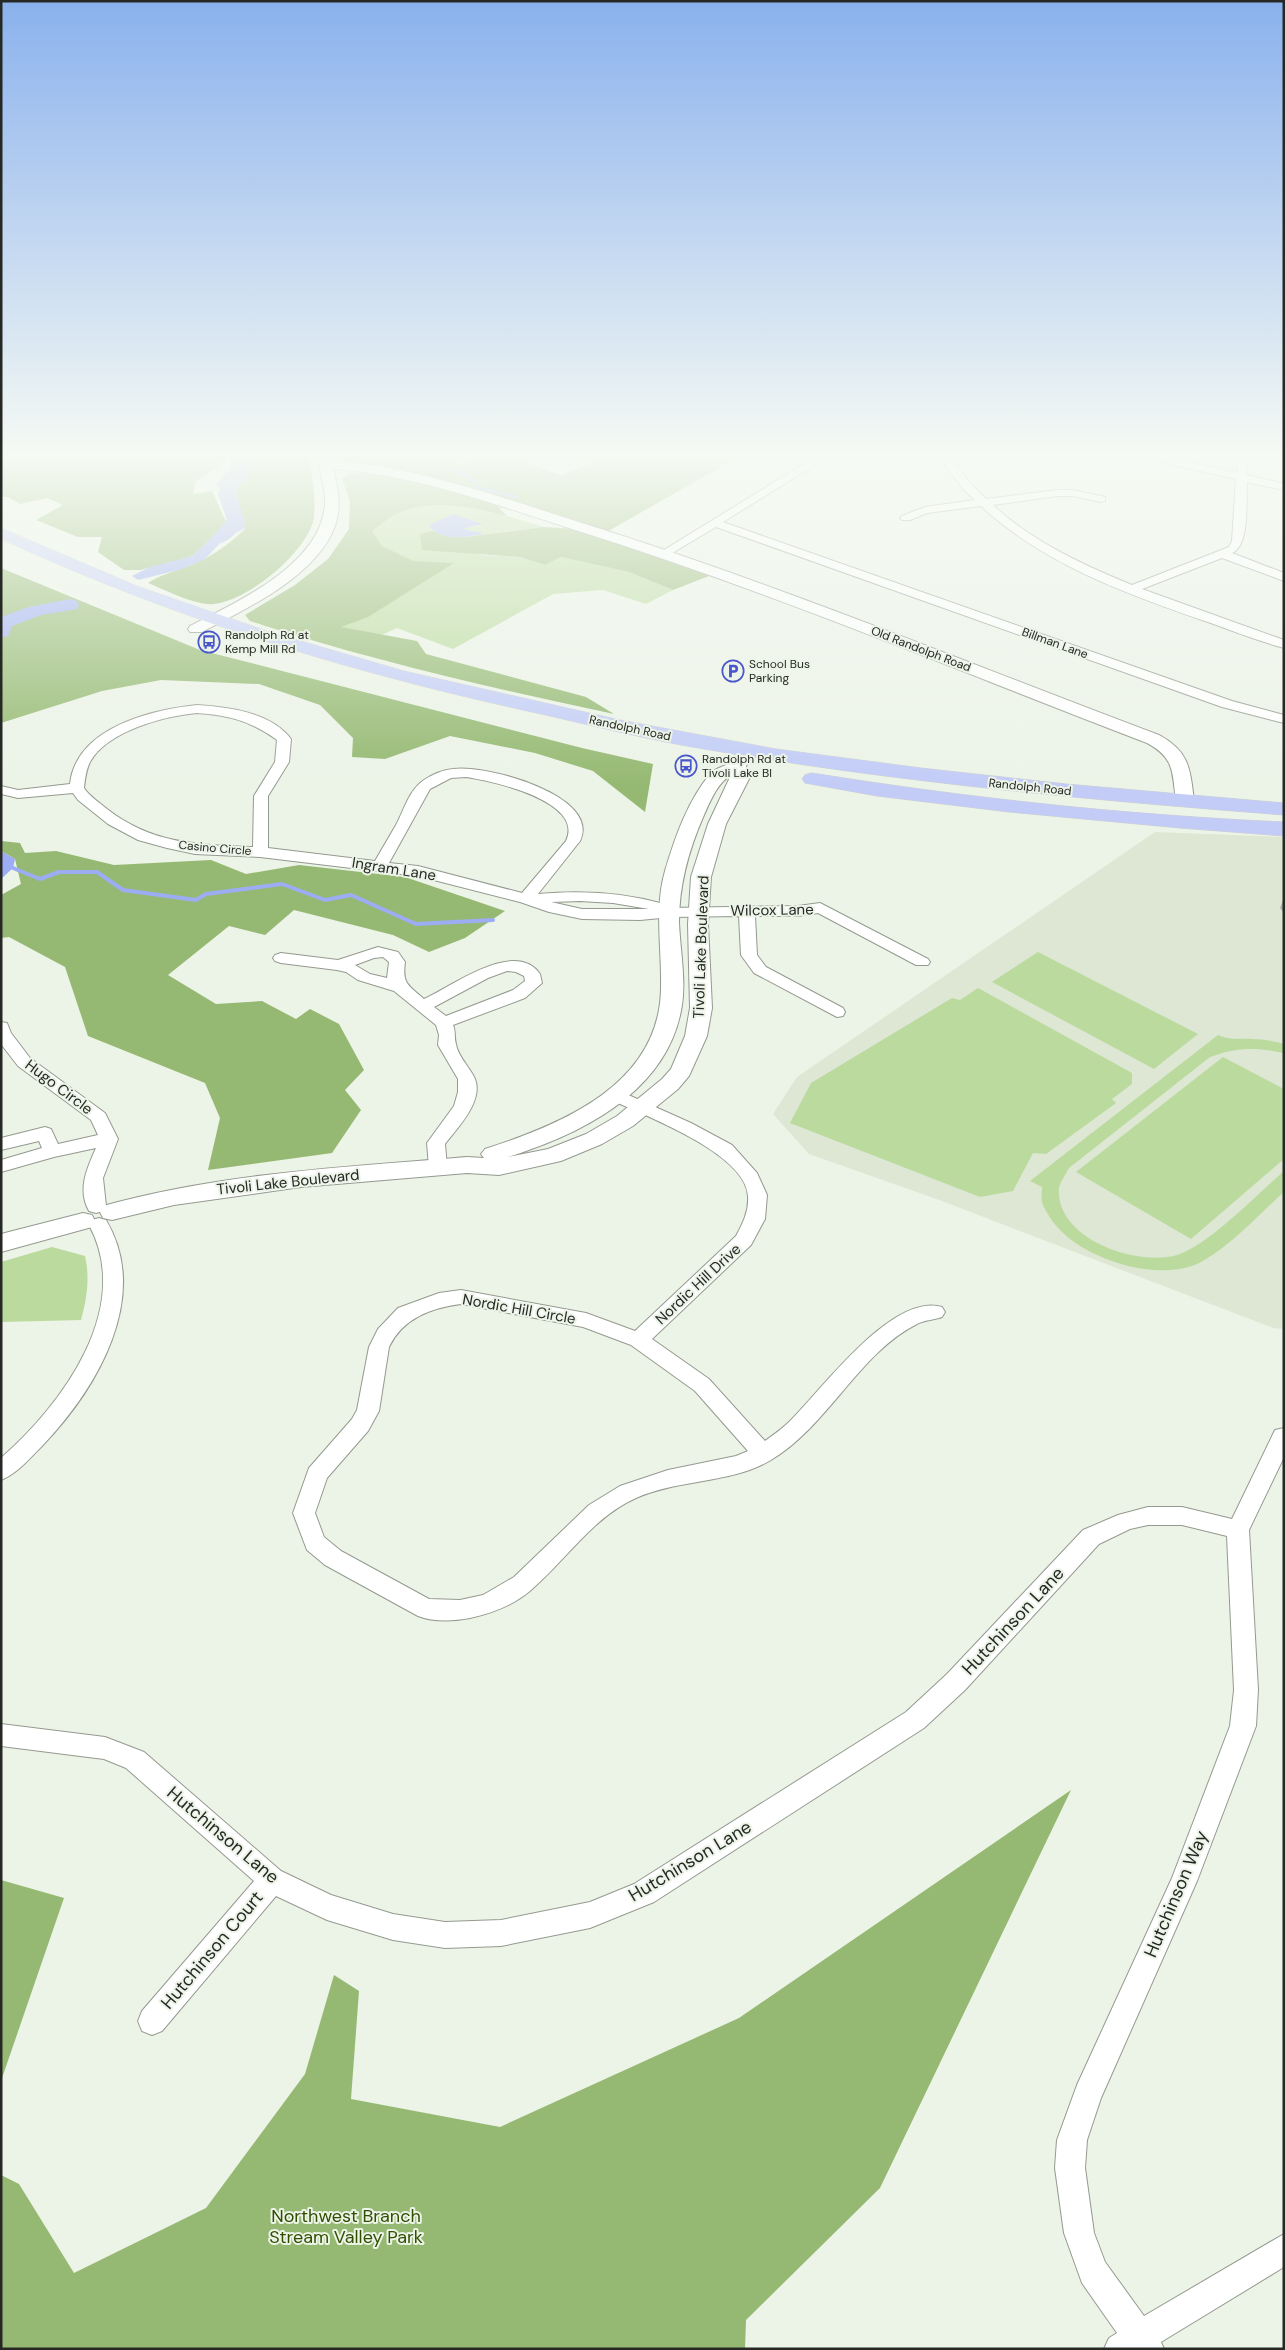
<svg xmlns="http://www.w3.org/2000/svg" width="1285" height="2350" font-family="'DM Sans',sans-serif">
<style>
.built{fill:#dde7d4}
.green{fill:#bbda9e}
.forest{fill:#95b972}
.water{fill:#9dadf4}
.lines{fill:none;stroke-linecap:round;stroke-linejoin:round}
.stream-far1{stroke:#9dadf4;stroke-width:3}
.stream{stroke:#9dadf4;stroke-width:4}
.river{fill:#9dadf4;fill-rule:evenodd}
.minor-casing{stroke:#949a8f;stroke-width:2}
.tertiary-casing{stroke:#949a8f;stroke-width:2}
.primary-casing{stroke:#cfd0cf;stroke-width:1}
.minor{fill:#fff;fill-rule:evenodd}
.tertiary{fill:#fff;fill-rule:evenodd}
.primary{fill:#c2ccf7;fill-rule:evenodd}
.wall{fill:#b0b5ab}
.labels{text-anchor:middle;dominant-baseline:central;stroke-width:4;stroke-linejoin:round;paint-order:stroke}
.far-poi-label{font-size:12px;fill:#262824;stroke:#ecf3e7;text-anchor:start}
.far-street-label{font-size:12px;fill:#262824;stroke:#ecf3e7}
.street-label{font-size:15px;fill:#262824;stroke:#ecf3e7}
.near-street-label{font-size:18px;fill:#262824;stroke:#ecf3e7}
.near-park-label{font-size:18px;fill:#304e00;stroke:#ecf3e7}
</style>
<rect width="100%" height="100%" fill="#ecf3e7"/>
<path class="built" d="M 1155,832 L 1284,837 L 1284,1329 L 1273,1328 L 942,1201 L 809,1154 L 773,1114 L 797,1077 Z"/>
<path class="green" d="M 372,469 L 510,506 L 490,511 L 544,527 L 486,534 L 461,529 L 481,525 L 464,518 L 439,538 L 481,555 L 520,557 L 545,565 L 561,557 L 629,572 L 673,590 L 646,604 L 603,590 L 553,594 L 453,649 L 397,628 L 353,648 L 265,626 L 260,616 L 350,549 L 353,478 L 357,471 Z
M 1038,952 L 1198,1034 L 1154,1069 L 992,982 Z
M 978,988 L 1132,1073 L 1132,1084 L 1112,1099 L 1116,1103 L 1046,1154 L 1033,1153 L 1013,1191 L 980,1197 L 790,1123 L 811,1083 L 952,998 L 960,1000 Z
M 1218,1035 C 1232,1041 1238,1038 1252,1039 C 1263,1039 1274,1041 1284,1044 L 1284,1053 C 1257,1047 1236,1047 1210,1057 L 1069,1168 C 1066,1174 1060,1182 1059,1188 C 1055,1239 1137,1267 1177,1255 C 1210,1244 1256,1195 1284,1171 L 1284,1192 C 1258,1215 1229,1248 1199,1263 C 1156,1284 1073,1257 1049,1216 C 1047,1212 1043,1207 1042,1202 C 1041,1198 1042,1192 1042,1187 L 1030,1181 Z
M 1223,1057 L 1284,1089 L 1284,1159 L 1191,1239 L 1076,1172 Z
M 52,1247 L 85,1256 C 90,1278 87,1298 81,1320 L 1,1322 L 1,1262 Z"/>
<path class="forest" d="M 13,456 L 228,456 L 219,466 L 196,481 L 193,494 L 212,491 L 227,524 L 192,556 L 170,563 L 140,570 L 124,570 L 98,552 L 102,537 L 78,537 L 36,520 L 63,505 L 47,498 L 20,504 L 8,497 L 1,497 L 1,465 Z
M 256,456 L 308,456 C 312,471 318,511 312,525 C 300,557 248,600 214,604 C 196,606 165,590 148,583 C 160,575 170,573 183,568 C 207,560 227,546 245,529 L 236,491 L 254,466 Z
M 333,456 L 431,456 L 464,464 L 484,456 L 510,456 L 520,457 L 532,466 L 562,475 L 586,466 L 593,456 L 740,456 L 605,533 L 422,479 L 370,469 Z
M 351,473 L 383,475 L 433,486 L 494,503 L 507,516 C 471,507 429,497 394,515 C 387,519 379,526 372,531 L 382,546 L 413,561 L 454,563 L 368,617 L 341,627 L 417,641 L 426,654 L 586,697 L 614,714 C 491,688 369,660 250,621 L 245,615 L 295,585 L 328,559 L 349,529 L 350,501 L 342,479 Z
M 544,527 L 576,529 L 709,576 L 673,590 L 629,572 L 561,557 L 545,565 L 520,557 L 422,550 L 420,534 L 433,531 L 446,536 L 464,537 Z
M 1,568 L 200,650 L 582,748 L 653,764 L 645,812 L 593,771 L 535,753 L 450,736 L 385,759 L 352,757 L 353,738 L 320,705 L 259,684 L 161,680 L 102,691 L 1,723 Z
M 1,841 L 20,843 L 25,853 L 56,851 L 114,865 L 211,860 L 246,874 L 299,865 L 405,877 L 505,911 L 465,938 L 429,952 L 393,935 L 294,910 L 265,935 L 229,926 L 168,975 L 216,1004 L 262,1001 L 296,1019 L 310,1009 L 339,1024 L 364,1070 L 345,1090 L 361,1110 L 332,1153 L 208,1170 L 220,1118 L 205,1083 L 88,1036 L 65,967 L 9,937 L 1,938 L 1,895 L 21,884 L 15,859 L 1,851 Z
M 1071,1790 L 880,2188 L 746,2320 L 745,2349 L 1,2349 L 1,2175 L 19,2184 L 74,2273 L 206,2208 L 305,2074 L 334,1975 L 359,1991 L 351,2099 L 500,2127 L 739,2018 Z
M 1,1880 L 64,1898 L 1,2081 Z"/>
<path class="water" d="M 231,456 L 256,456 L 254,466 L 236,491 L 245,528 L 223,540 L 205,559 L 182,569 L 138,580 L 132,576 L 150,567 L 192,556 L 227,524 L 234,501 L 216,485 L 230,468 Z
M 453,514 L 483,524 L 462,529 L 486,534 C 469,536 440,543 429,525 Z
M 1,851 L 15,859 L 13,868 L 1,879 Z"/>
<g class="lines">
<path class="stream-far1" d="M 379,456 L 392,458 L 406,456
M 416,456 L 473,478 L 475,487 L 517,497
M 1,623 L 3,623"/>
<path class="stream" d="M 13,868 L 40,879 L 59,872 L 97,872 L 123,890 L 196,900 L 206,894 L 282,884 L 325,900 L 351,895 L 416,924 L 493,920"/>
<path class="river" d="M 236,456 L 252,456 L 234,494 L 245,521 C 237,532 227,546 213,543 L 210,539 L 227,520 L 218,494 Z
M 70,599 L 77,601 L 79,605 L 77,609 L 41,615 L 12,626 L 8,636 L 1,638 L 1,617 L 29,607 Z"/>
<g class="minor-casing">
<path id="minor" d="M 817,456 L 829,456 L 723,522 L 1232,701 L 1284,715 L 1284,723 L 1222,707 L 716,527 L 669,555 L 665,557 L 659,553 Z
M 939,456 L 949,456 L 970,483 L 986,499 L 1057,490 L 1073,490 L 1105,497 L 1105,501 L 1101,502 L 1073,496 L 1057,496 L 993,505 C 1031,541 1083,565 1132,585 L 1229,547 L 1232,541 L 1236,479 L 1144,458 L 1143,456 L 1162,456 L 1237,473 L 1238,456 L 1248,456 L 1247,475 L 1284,484 L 1284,490 L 1247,482 C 1246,499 1250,546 1232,553 L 1284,573 L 1284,581 L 1222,558 L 1142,589 L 1284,640 L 1284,648 C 1258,641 1233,631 1208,622 C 1129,595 1043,564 981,506 L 927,513 L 910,520 L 902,520 L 900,518 L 902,516 L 925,507 L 975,500 L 962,488 Z
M 197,705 C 228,707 271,712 291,739 L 289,762 L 268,796 L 268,848 L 375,861 C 382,849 389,837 396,825 C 404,810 409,790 424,780 C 433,774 443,770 453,769 C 484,764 602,795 580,841 L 538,894 C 581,890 622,892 664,904 L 665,908 L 798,906 L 820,903 L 928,959 L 930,962 L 928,965 L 916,965 L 818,913 L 798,916 L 755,916 L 757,955 L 766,967 L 843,1008 L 845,1012 L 843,1016 L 837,1017 L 754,973 L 741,955 L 739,916 L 671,917 L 640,920 L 582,919 L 549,912 L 520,902 L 418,876 L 260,857 L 195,854 L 167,848 L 138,840 L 108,824 L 78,800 L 73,793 L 18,798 L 1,794 L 1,786 L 18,790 L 70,784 C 76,728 150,710 197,705 ZM 197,713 C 228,715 251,721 277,740 L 275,762 L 254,796 L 253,847 C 198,845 152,844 107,809 C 99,802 90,797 84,788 C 85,779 86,770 90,762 C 107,731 164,716 197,713 ZM 466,777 C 492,781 585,801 566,841 L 522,893 L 418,866 L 389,863 L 430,789 L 451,778 ZM 580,901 L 613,903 L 649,909 L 582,909 L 551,902 Z
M 378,947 L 398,952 L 405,962 C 402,984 408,985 424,999 C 451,987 515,938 540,974 L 542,983 L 525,998 L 453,1025 C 456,1032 454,1038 456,1044 C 457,1054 468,1066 473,1075 C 487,1098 458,1127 445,1144 L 447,1167 L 445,1171 L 438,1173 L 431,1171 L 429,1167 L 427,1143 L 454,1106 L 458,1092 L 458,1079 L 438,1045 L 439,1035 L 436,1025 L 394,991 L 358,980 L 346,972 L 337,970 L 281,963 L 275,961 L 273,958 L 275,955 L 281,953 L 338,960 ZM 383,957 L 389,962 L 387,978 L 370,974 L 355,965 L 374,958 ZM 507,971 L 516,972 L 524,976 L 525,981 L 513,990 L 446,1016 L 434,1007 L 488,978 Z
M 1,1022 L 7,1023 L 11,1033 L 30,1058 L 105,1113 L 118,1139 L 103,1178 L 106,1206 L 103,1211 L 96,1213 L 89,1211 C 77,1190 87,1168 96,1148 L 54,1157 L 1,1172 L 1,1160 L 42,1148 L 39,1141 L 1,1150 L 1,1138 L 45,1127 L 51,1129 L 58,1144 L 98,1135 L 91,1120 L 18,1066 L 1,1044 Z
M 615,1089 L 691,1123 L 732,1145 L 757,1173 L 767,1195 L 765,1219 L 751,1245 L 652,1339 L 709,1379 L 765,1441 C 773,1435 782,1429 789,1422 C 821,1391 892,1292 942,1307 L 945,1312 L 942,1317 C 934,1320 924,1320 917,1324 C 860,1352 827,1427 771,1460 C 730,1484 679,1479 636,1498 C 593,1517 566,1560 531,1590 C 514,1605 492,1613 470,1618 C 454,1621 433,1622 418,1616 L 325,1565 L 307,1550 L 293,1513 L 309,1468 L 352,1419 L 357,1410 L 369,1347 L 378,1329 L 398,1308 L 439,1293 L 461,1290 L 586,1313 L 635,1331 L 736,1236 C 743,1223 749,1211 748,1196 C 746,1153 643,1115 609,1099 L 606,1095 L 609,1091 ZM 461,1304 L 583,1327 L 631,1345 L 695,1391 L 748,1451 L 736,1456 L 668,1470 L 620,1486 L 589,1505 L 514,1577 L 483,1595 L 460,1600 L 429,1599 L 341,1551 L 324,1537 L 315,1513 L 327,1478 L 368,1431 L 379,1411 L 389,1347 C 403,1318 431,1308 461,1304 Z
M 99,1218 L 106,1220 C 152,1297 96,1390 42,1446 C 30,1458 17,1474 1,1480 L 1,1458 C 62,1405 134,1308 89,1225 L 92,1220 Z
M 1284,1428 L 1284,1457 L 1249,1530 L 1258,1690 L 1256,1726 L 1197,1881 L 1101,2098 L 1087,2140 L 1085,2168 L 1094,2233 L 1105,2262 L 1144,2316 L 1284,2234 L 1284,2267 L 1161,2342 L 1164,2349 L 1104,2349 L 1109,2338 L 1117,2333 L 1082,2283 L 1064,2233 L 1055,2168 L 1057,2140 L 1077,2085 L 1172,1878 L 1230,1726 L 1234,1690 L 1227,1536 L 1182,1525 L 1148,1525 L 1130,1529 L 1099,1544 L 965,1690 L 924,1728 L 654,1902 L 590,1928 L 501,1946 L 445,1948 L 393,1940 L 327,1920 L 276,1896 L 162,2031 L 152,2035 L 142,2031 L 138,2021 L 142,2011 L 254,1881 L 126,1768 L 104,1759 L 1,1746 L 1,1724 L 105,1737 L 144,1752 L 281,1871 L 331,1895 L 393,1914 L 445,1922 L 501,1920 L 590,1902 L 634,1884 L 906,1712 L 947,1674 L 1083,1530 L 1118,1515 L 1148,1507 L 1182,1507 L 1232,1519 L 1275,1430 Z"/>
</g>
<g class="tertiary-casing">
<path id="tertiary" d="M 316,456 L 330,456 L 331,460 C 417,467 500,497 582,523 C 778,584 967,663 1159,735 C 1190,752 1190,769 1194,801 L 1191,805 L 1179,805 L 1176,801 C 1172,772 1175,758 1147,743 C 956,670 767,590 572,529 C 494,504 415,475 333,469 C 338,487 342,507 335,526 C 317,576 246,609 202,632 L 190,632 L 188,629 L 190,626 C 237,602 320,565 325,505 C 326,489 320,471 316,456 Z
M 745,748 L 751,749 L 754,753 L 746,766 L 750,777 L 726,824 L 711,877 L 708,924 L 712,1008 L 707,1036 L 689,1076 L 678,1089 L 633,1126 L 602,1144 L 561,1161 L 499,1175 L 467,1173 L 301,1187 L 174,1205 L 112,1220 L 103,1218 L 100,1212 L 103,1206 C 221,1173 346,1167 467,1157 L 484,1158 L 481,1154 L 485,1149 C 563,1124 660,1084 661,988 C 662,949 654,909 665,871 C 675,837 688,800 711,773 C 717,767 725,767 731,762 C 734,759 736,753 739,749 ZM 731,775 L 708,824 L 691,877 L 688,924 L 690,1008 L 685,1036 L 671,1069 L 662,1079 L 617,1116 L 586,1134 L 548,1149 L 508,1157 C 582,1134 669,1091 682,1005 C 686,978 680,949 679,922 C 679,884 689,849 704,815 C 710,802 718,782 731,775 Z
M 83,1213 L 92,1215 L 95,1221 L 92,1227 L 1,1252 L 1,1234 Z"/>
</g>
<g class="primary-casing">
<path id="primary" d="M 1,528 L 137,586 L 270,632 L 404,671 L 620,720 L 776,749 L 921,768 L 1066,784 L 1284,803 L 1284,815 C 1090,800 896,782 704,749 C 643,739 583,723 523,710 C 342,670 170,617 1,539 Z
M 812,773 C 968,798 1126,815 1284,822 L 1284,836 L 1180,828 L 1009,812 L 877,796 L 805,783 L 802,779 L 805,775 Z"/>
</g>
<use href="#minor" class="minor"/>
<use href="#tertiary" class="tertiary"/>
<use href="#primary" class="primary"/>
</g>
<path class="wall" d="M 1284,899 L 1284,913 L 1280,908 L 1283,900 Z"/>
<linearGradient id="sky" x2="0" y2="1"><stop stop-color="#8ab1ed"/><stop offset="0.58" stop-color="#f6faf4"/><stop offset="1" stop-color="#f6faf4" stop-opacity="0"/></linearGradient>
<rect width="1285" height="785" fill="url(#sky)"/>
<defs>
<g id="bus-ring" transform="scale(1.125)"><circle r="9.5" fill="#ecf3e7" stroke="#4a56cb" stroke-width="1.5"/><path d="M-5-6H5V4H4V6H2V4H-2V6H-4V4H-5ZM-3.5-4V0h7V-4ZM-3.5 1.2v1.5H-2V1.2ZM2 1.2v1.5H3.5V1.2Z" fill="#4a56cb"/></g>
<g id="parking-ring" transform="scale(1.125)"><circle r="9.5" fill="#ecf3e7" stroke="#4a56cb" stroke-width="1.5"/><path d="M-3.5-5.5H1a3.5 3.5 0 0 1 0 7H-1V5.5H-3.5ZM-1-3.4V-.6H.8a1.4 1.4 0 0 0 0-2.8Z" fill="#4a56cb"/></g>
</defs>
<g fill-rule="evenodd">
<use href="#bus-ring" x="209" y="642"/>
<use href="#parking-ring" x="733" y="671"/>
<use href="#bus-ring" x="686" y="766"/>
</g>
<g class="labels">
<g class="far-poi-label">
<text x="225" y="635">Randolph Rd at<tspan x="225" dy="14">Kemp Mill Rd</tspan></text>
<text x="749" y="664">School Bus<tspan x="749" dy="14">Parking</tspan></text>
<text x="702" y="759">Randolph Rd at<tspan x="702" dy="14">Tivoli Lake Bl</tspan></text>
</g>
<g class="far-street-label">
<text transform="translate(1055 643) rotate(20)">Billman Lane</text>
<text transform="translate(921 649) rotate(21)">Old Randolph Road</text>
<text transform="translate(630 728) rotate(12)">Randolph Road</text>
<text transform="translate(1030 787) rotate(6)">Randolph Road</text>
<text transform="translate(215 848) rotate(5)">Casino Circle</text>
</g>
<g class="street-label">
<text transform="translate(394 869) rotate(9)">Ingram Lane</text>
<text transform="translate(772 910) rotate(-1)">Wilcox Lane</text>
<text transform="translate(701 947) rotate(-88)">Tivoli Lake Boulevard</text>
<text transform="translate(59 1087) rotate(37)">Hugo Circle</text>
<text transform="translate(288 1182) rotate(-6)">Tivoli Lake Boulevard</text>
<text transform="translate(698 1284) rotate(-43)">Nordic Hill Drive</text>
<text transform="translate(519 1309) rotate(10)">Nordic Hill Circle</text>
</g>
<g class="near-street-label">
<text transform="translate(1013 1621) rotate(-47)">Hutchinson Lane</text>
<text transform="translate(223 1835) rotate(40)">Hutchinson Lane</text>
<text transform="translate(690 1861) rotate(-31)">Hutchinson Lane</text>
<text transform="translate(1176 1894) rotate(-67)">Hutchinson Way</text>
<text transform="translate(212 1950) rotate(-50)">Hutchinson Court</text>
</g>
<g class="near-park-label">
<text x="346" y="2216">Northwest Branch<tspan x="346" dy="21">Stream Valley Park</tspan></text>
</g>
</g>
<rect width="1285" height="2350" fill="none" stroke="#262824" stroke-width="5"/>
</svg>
